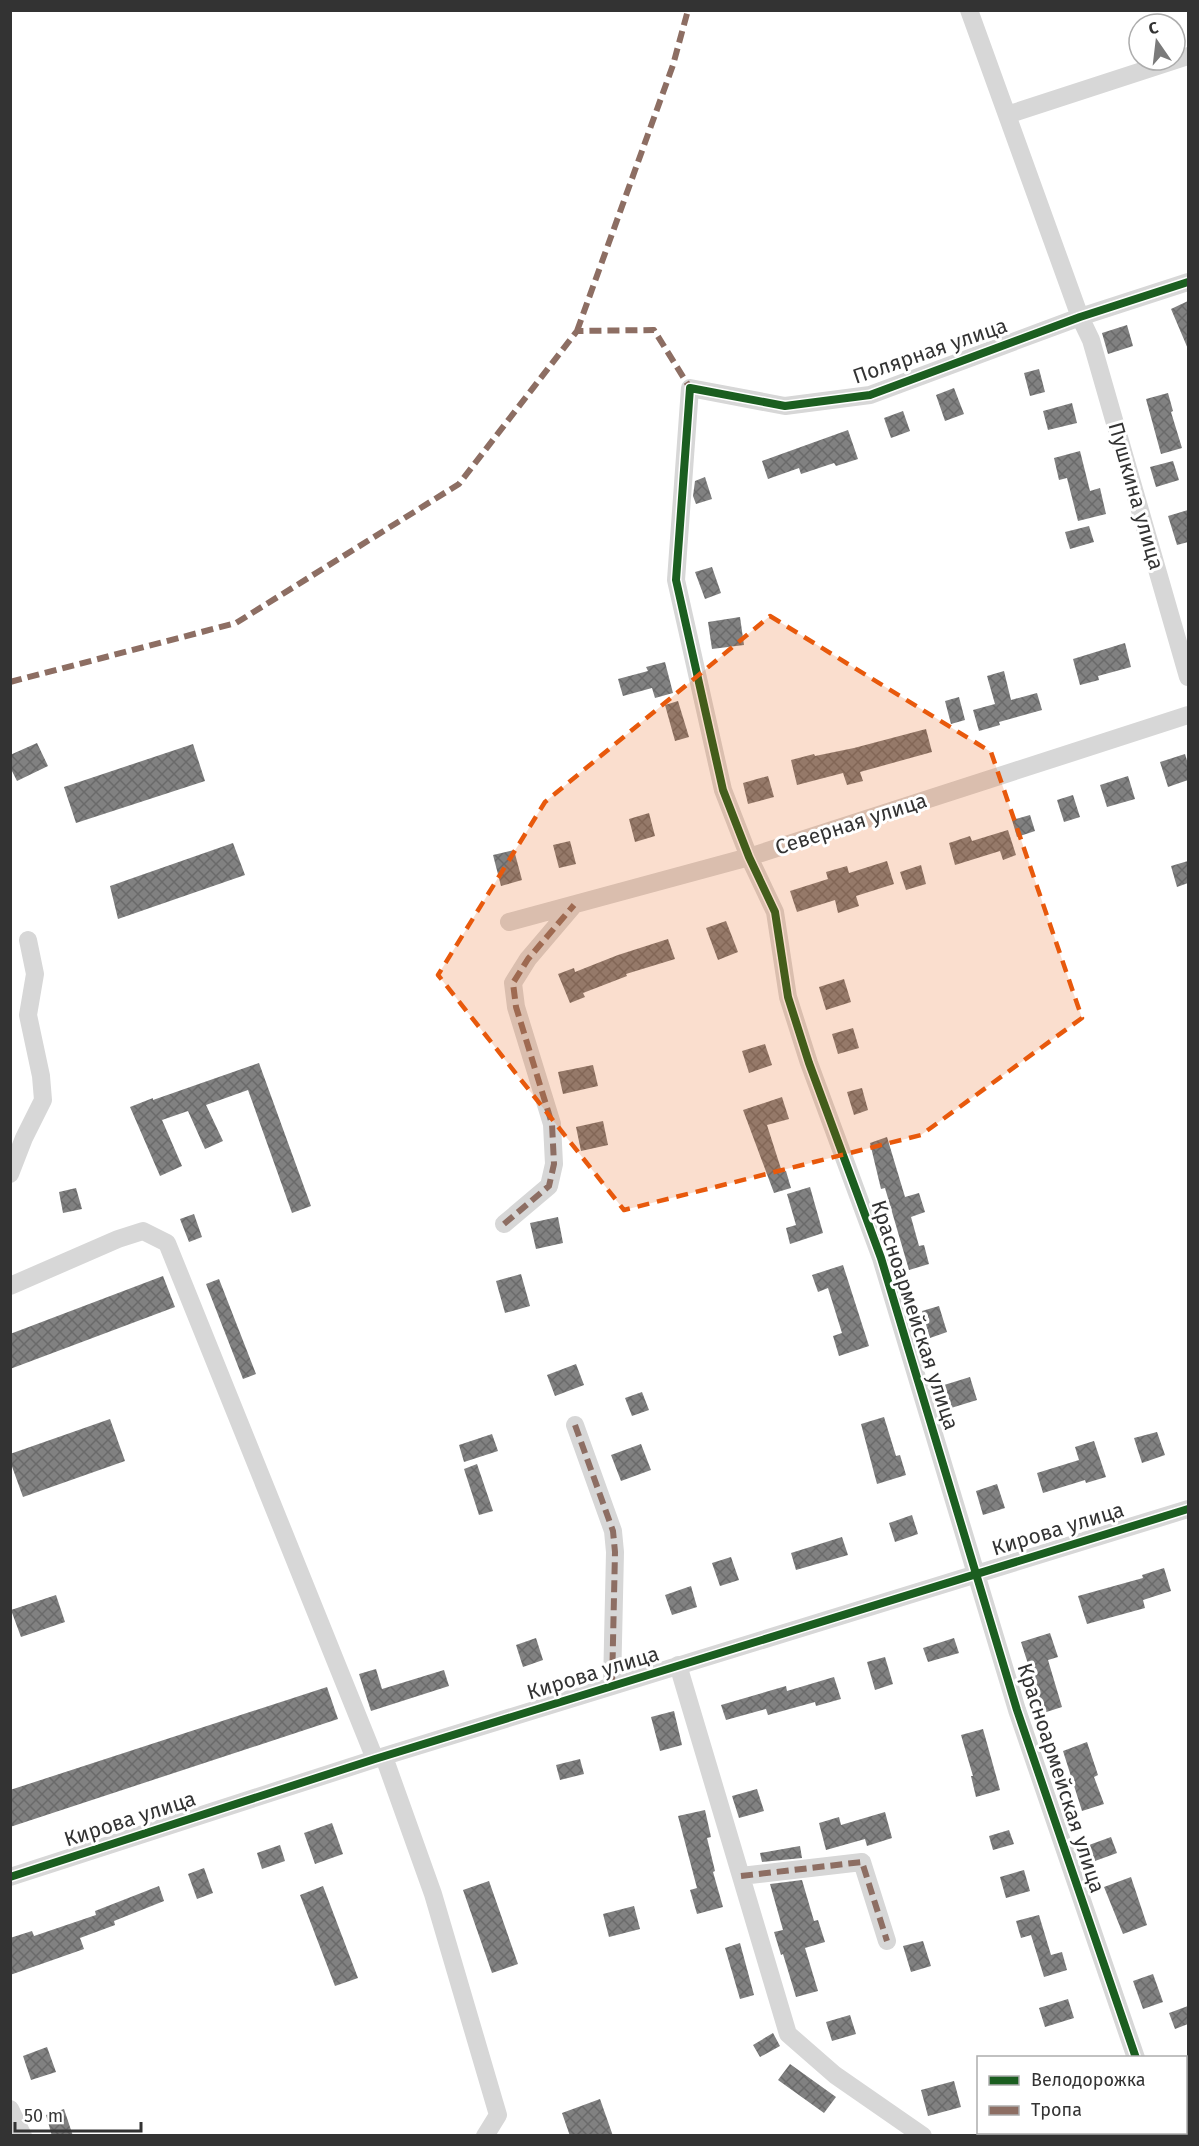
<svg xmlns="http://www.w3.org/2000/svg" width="1199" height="2146" font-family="'Fira Sans',sans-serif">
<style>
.building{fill:url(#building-cross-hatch)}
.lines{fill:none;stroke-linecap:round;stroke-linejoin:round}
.minor{stroke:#d7d7d7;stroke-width:18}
.quiet{stroke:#8d6e63;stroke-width:6;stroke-dasharray:12 6;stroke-linecap:butt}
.cycleway-casing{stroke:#fff;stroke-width:11}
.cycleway{stroke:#1b5e20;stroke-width:8}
.marked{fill:#e8590c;fill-opacity:0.2;stroke:#e8590c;stroke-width:4.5;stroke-dasharray:12 8;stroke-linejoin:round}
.labels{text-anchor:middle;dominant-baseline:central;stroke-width:6;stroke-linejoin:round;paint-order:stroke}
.street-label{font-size:21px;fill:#333;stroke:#fff}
</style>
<defs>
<pattern id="building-cross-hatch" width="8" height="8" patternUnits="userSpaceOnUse" patternTransform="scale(1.5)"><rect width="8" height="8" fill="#818181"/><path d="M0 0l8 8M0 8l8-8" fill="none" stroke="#6a6a6a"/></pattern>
</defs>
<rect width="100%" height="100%" fill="#fff"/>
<path class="building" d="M 1188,301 L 1188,349 L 1171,309 Z
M 1127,325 L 1133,346 L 1108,354 L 1102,333 Z
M 1039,369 L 1045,392 L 1030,396 L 1024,373 Z
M 954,388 L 964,414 L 945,421 L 936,395 Z
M 1168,393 L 1173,411 L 1171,412 L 1182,448 L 1161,454 L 1146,399 Z
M 1072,403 L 1077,423 L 1048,430 L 1043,411 Z
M 903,411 L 910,431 L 891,438 L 884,418 Z
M 848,430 L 858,459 L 836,466 L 834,463 L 801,474 L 799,468 L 768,479 L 762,461 Z
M 1080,451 L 1090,491 L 1100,488 L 1106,514 L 1078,521 L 1067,478 L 1059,480 L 1054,458 Z
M 1173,461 L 1179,480 L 1156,487 L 1150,467 Z
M 705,477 L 712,499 L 696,504 L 693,496 L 695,481 Z
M 1188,510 L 1188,542 L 1177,545 L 1168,516 Z
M 1089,526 L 1094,542 L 1070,549 L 1065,532 Z
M 712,567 L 721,593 L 705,599 L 695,572 Z
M 740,617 L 744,645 L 712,649 L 708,622 Z
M 1125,643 L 1131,667 L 1098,676 L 1099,680 L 1080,685 L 1073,659 Z
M 665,662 L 673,693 L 655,698 L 652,688 L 623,696 L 618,679 L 648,671 L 646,667 Z
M 1004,671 L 1011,700 L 1037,693 L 1042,710 L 999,722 L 1000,725 L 979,731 L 973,710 L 995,704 L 987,676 Z
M 959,697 L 965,720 L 951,724 L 945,701 Z
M 678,701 L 689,737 L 675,741 L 665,705 Z
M 926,729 L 932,752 L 860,772 L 863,781 L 847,785 L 843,773 L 797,785 L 791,760 L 814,754 L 815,756 L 854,748 Z
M 37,743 L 48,766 L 17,781 L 10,767 L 10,755 Z
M 193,744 L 205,781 L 76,823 L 64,787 Z
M 1185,754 L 1188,764 L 1188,780 L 1168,787 L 1160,762 Z
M 768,776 L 774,797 L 748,804 L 743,783 Z
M 1128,776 L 1135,799 L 1107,807 L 1100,785 Z
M 1073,795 L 1080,817 L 1064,822 L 1057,800 Z
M 649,813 L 655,836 L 635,842 L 629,819 Z
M 1030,815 L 1035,831 L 1017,837 L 1012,820 Z
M 1008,830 L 1016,855 L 1003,860 L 1000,851 L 955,865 L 949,843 L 970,836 L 972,841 Z
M 570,841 L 576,864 L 559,868 L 553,845 Z
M 233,843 L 245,875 L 118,919 L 110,886 Z
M 514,850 L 522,880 L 501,886 L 493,855 Z
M 887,861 L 894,884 L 856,896 L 859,906 L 838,913 L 835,900 L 797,912 L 790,891 L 828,879 L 826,872 L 847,866 L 849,873 Z
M 1188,861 L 1188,883 L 1177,887 L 1171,866 Z
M 921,865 L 926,884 L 906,890 L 900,872 Z
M 726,921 L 738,952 L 718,960 L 706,928 Z
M 668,939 L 675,959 L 626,974 L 627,976 L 583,993 L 585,997 L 570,1003 L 558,974 L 574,968 L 575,972 L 618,955 Z
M 844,979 L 851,1002 L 826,1010 L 819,987 Z
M 853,1028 L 859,1048 L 838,1054 L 832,1034 Z
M 765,1044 L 772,1065 L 749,1073 L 742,1051 Z
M 259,1063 L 311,1206 L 292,1213 L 248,1090 L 206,1105 L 223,1141 L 205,1149 L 188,1111 L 162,1120 L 182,1166 L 160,1176 L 130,1107 L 153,1098 L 153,1100 Z
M 593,1065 L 598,1086 L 563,1094 L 558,1072 Z
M 862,1088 L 868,1110 L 854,1115 L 847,1092 Z
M 782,1097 L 789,1119 L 767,1125 L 782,1172 L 786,1171 L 791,1188 L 774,1193 L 743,1110 Z
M 603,1121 L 608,1145 L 581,1151 L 576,1127 Z
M 887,1137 L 905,1197 L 919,1193 L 925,1212 L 911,1217 L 919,1246 L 924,1245 L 929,1264 L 909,1270 L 885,1188 L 881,1189 L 870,1143 Z
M 810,1187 L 823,1233 L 790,1244 L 786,1228 L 796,1225 L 787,1194 Z
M 76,1188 L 82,1209 L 63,1213 L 59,1192 Z
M 194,1214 L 202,1237 L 189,1242 L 180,1219 Z
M 558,1217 L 563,1243 L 536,1249 L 530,1223 Z
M 843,1265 L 869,1346 L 839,1356 L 833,1336 L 842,1333 L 828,1288 L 818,1292 L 812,1275 Z
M 521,1274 L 530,1306 L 505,1313 L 496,1281 Z
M 163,1276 L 175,1307 L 10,1369 L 10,1334 Z
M 219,1279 L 256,1374 L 243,1379 L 206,1284 Z
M 939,1306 L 947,1332 L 930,1338 L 922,1311 Z
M 576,1364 L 584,1385 L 555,1396 L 547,1375 Z
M 970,1377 L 977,1400 L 951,1408 L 944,1385 Z
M 642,1392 L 649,1410 L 632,1416 L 625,1398 Z
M 884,1417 L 896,1456 L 900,1455 L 906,1475 L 877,1484 L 861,1424 Z
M 110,1419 L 125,1461 L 23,1497 L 10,1461 L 10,1454 Z
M 1157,1432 L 1165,1455 L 1142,1463 L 1134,1438 Z
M 492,1434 L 498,1451 L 464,1462 L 459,1445 Z
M 1094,1441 L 1106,1477 L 1086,1483 L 1085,1480 L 1043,1493 L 1037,1473 L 1079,1460 L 1075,1447 Z
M 641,1444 L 651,1470 L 621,1481 L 611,1455 Z
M 477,1464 L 493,1511 L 479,1515 L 464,1469 Z
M 997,1484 L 1005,1508 L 983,1515 L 976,1491 Z
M 912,1515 L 918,1534 L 895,1542 L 889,1523 Z
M 842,1537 L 848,1555 L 796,1570 L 791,1553 Z
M 731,1557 L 739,1580 L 720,1586 L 712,1563 Z
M 1164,1568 L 1171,1591 L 1143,1600 L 1145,1608 L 1087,1624 L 1078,1596 L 1143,1578 L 1142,1575 Z
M 691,1586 L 697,1607 L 672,1615 L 665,1595 Z
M 56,1595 L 65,1622 L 21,1637 L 11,1610 Z
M 1050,1633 L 1058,1657 L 1048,1660 L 1062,1707 L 1040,1714 L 1032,1690 L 1036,1689 L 1021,1642 Z
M 536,1638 L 543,1660 L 523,1667 L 516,1645 Z
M 954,1638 L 959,1653 L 928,1662 L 923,1648 Z
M 885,1657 L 893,1684 L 875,1690 L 867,1662 Z
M 376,1669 L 382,1689 L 444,1670 L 449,1686 L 371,1711 L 359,1674 Z
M 834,1677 L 841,1699 L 816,1706 L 815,1702 L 768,1715 L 766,1709 L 726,1720 L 721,1705 L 786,1686 L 787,1691 Z
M 327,1687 L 338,1719 L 10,1827 L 10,1790 Z
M 674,1711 L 682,1745 L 660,1751 L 651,1717 Z
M 983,1729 L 1000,1790 L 976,1797 L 971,1776 L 973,1776 L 961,1735 Z
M 1087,1742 L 1098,1775 L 1094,1777 L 1104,1804 L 1082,1811 L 1063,1751 Z
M 580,1759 L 584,1774 L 560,1780 L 556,1765 Z
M 757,1789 L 764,1811 L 739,1818 L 732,1796 Z
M 705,1810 L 711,1837 L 707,1838 L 715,1871 L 713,1872 L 723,1907 L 697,1914 L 690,1890 L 697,1888 L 678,1816 Z
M 885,1812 L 892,1838 L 867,1846 L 865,1839 L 826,1850 L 819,1823 L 839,1817 L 841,1825 Z
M 332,1823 L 343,1854 L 315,1864 L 304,1833 Z
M 1009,1830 L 1014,1844 L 993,1850 L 989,1836 Z
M 1111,1837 L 1117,1853 L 1095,1861 L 1089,1845 Z
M 280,1845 L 285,1861 L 262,1869 L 257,1853 Z
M 800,1846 L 802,1858 L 762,1862 L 760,1853 Z
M 204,1868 L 213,1893 L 197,1899 L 188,1874 Z
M 1024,1870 L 1030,1891 L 1006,1898 L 1000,1877 Z
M 1131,1877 L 1147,1925 L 1123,1934 L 1104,1887 Z
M 802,1880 L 814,1921 L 818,1920 L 825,1942 L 805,1948 L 818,1991 L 796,1997 L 783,1954 L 781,1955 L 774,1932 L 783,1930 L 770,1884 Z
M 489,1881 L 518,1964 L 492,1973 L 463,1890 Z
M 159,1886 L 164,1901 L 114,1921 L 115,1925 L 80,1938 L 84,1949 L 10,1975 L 10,1938 L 32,1931 L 34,1936 L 96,1915 L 95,1911 Z
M 323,1886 L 358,1978 L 335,1986 L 300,1895 Z
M 634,1906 L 640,1929 L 609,1937 L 603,1914 Z
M 1039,1915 L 1051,1955 L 1062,1952 L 1067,1970 L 1044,1977 L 1031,1935 L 1021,1938 L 1016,1921 Z
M 923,1941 L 931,1966 L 911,1972 L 903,1946 Z
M 740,1943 L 754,1995 L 740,1999 L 725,1948 Z
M 1153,1974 L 1163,2002 L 1143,2009 L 1133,1981 Z
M 1068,1999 L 1074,2018 L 1045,2027 L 1039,2008 Z
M 1188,2006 L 1188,2024 L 1175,2029 L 1169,2013 Z
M 850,2015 L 856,2034 L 832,2041 L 826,2022 Z
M 773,2033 L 780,2046 L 760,2057 L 753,2045 Z
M 47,2047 L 56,2072 L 31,2080 L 23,2056 Z
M 790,2064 L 836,2097 L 824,2113 L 778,2080 Z
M 954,2081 L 961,2107 L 928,2116 L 921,2090 Z
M 600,2099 L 613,2136 L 570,2136 L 562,2113 Z
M 64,2109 L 73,2136 L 52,2136 L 46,2115 Z"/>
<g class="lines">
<path class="minor" d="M 969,10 L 1080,317 L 1091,340 L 1188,677
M 1007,115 L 1188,56
M 509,922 L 749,857 L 1188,715
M 10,1174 L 24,1138 L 43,1100 L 41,1076 L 28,1015 L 35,974 L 28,940
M 504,1224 L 549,1186 L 554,1164 L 552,1124 L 516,1007 L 513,983 L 528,959 L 574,905
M 10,1286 L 118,1239 L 143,1231 L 167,1243 L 375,1759
M 575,1425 L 613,1531 L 615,1552 L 612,1686
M 678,1665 L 788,2034 L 835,2075 L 923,2136
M 384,1757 L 433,1894 L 498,2115 L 485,2136
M 741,1876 L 862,1862 L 887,1941
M 10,1877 L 375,1759 L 1188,1509
M 1136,2058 L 1017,1710 L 881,1258 L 809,1063 L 788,997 L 775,912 L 749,857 L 723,790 L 676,580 L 690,388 L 785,406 L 870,395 L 1080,317 L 1188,282
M 10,2109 L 23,2136
M 1161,2132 L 1162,2136"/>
<path class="quiet" d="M 577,331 L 673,65 L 688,10
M 10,682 L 236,623 L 459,484 L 577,331 L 654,330 L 690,388
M 504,1224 L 549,1186 L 554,1164 L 552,1124 L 516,1007 L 513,983 L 528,959 L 574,905
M 575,1425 L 613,1531 L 615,1552 L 612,1686
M 741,1876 L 862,1862 L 887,1941"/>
<g class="cycleway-casing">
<path id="cycleway" d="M 10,1877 L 375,1759 L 1188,1509
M 1136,2058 L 1017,1710 L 881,1258 L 809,1063 L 788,997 L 775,912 L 749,857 L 723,790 L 676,580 L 690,388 L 785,406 L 870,395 L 1080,317 L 1188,282"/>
</g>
<use href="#cycleway" class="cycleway"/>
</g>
<path class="marked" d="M 770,616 L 991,752 L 1082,1018 L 921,1135 L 624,1210 L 438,975 L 545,802 Z"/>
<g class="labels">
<g class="street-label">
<text transform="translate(930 351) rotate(-19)">Полярная улица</text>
<text transform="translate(1136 496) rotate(74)">Пушкина улица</text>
<text transform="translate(851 824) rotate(-18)">Северная улица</text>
<text transform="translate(915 1315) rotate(72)">Красноармейская улица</text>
<text transform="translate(1058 1529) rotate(-17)">Кирова улица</text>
<text transform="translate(593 1673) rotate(-17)">Кирова улица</text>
<text transform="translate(1061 1778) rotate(72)">Красноармейская улица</text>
<text transform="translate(130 1819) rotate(-18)">Кирова улица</text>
</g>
</g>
<rect width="1199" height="2146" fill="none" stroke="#333333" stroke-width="24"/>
<rect x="977" y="2056" width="210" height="78" fill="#ffffff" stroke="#adadad" stroke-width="1.5"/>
<rect x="989" y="2076" width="30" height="9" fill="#1b5e20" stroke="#adadad" stroke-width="1.5"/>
<text x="1031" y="2086" font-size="18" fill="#333333">Велодорожка</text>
<rect x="989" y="2106" width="30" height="9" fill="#8d6e63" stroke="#adadad" stroke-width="1.5"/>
<text x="1031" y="2116" font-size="18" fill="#333333">Тропа</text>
<g transform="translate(1157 42) rotate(346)"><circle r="28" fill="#ffffff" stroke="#adadad" stroke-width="1.5"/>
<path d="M0-4.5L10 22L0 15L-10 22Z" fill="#7a7a7a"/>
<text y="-9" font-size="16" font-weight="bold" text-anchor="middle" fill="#333333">С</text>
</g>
<path d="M15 2122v9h126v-9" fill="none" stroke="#333333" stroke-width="3"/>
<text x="24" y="2122" font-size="18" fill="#333333" stroke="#ffffff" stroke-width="4.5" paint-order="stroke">50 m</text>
</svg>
